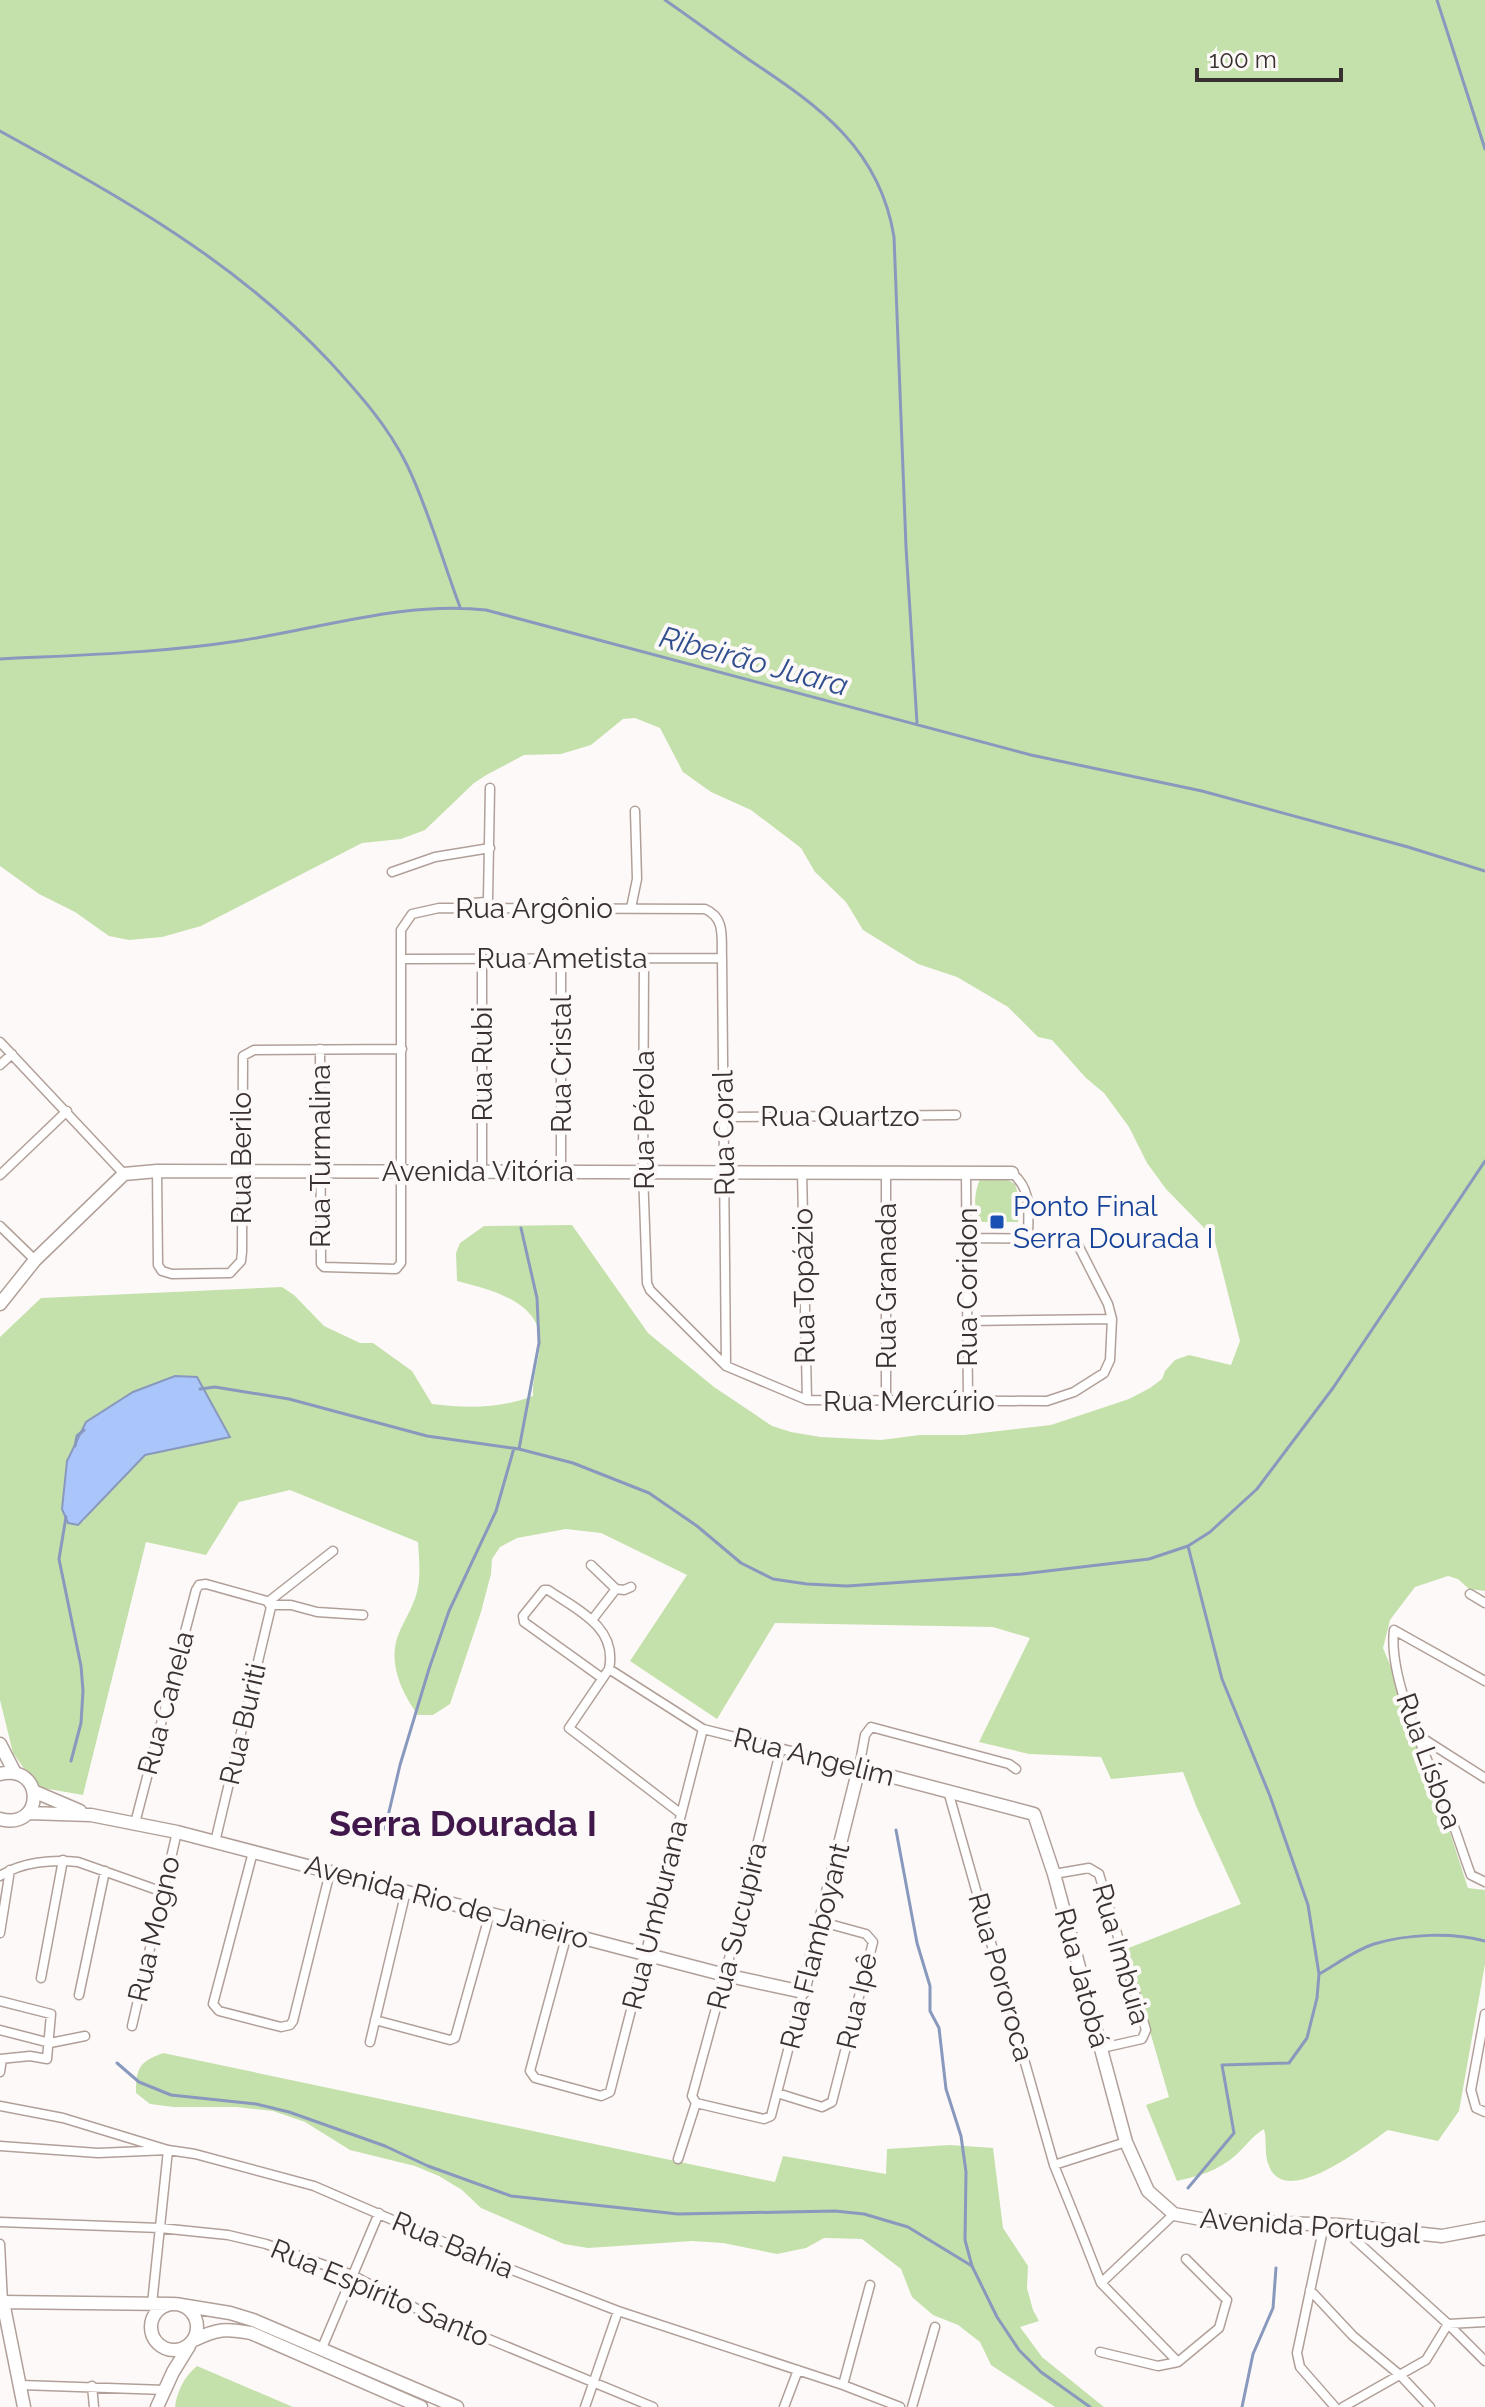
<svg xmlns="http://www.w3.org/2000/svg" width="1485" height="2407" font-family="Raleway,sans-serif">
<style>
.green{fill:#c5e1ab;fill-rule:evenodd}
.water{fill:#aac5fa;stroke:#8899bd;stroke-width:2}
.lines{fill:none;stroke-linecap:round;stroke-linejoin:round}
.stream{stroke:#8899bd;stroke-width:3}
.street-casing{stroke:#b1a099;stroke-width:11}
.secondary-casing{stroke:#b1a099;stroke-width:15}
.street{stroke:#fff;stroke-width:8}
.secondary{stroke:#fff;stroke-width:12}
.transit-dot{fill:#1a4fb4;stroke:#fdf9f8;stroke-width:3}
.labels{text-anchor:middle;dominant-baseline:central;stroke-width:8;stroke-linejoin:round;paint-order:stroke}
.street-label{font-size:28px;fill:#39312f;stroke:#fdf9f8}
.transit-label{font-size:28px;fill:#164399;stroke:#fdf9f8;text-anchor:start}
.water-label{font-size:30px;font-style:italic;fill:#314f8e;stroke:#fdf9f8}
.district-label{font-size:36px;font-weight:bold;fill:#40184c;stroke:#fdf9f8}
</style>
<rect width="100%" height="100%" fill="#fdf9f8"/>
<path class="green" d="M 0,0 L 1485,0 L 1485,1591 L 1469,1589 L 1458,1579 L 1448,1576 L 1415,1587 L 1390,1620 L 1383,1648 L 1414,1722 L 1468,1888 L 1485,1890 L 1485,1964 L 1459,2111 L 1438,2141 L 1388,2130 C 1367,2144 1286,2210 1269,2166 C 1264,2155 1267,2140 1264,2129 C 1252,2136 1246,2146 1236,2155 C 1218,2171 1199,2176 1177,2181 L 1146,2105 L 1169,2097 L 1126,1949 L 1241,1904 L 1197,1808 L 1183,1772 L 1111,1779 L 1101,1757 L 1029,1754 L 979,1742 L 1030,1638 L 993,1627 L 775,1623 L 717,1719 L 630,1661 L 687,1575 L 601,1533 L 566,1529 L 517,1538 L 500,1547 L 492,1559 L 491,1574 L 481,1612 L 450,1704 L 433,1715 L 418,1715 C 401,1692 387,1661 399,1633 C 405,1619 413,1607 417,1592 C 421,1576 419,1558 418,1542 L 290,1490 L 239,1502 L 206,1555 L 146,1542 L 83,1795 L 37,1787 L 13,1753 L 0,1700 L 0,1337 L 41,1298 L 282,1287 L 294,1295 L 324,1326 L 360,1343 L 373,1343 L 412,1371 L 432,1404 C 467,1408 498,1409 533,1396 C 532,1377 540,1358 540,1340 C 539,1300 487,1289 457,1281 L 456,1253 L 460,1243 L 484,1226 L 572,1225 L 648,1333 L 714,1387 L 772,1426 L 791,1432 L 820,1437 L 881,1440 L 920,1435 L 964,1435 L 1051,1425 L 1129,1399 L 1150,1388 L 1162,1379 L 1165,1371 L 1175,1360 L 1189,1355 L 1231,1365 L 1240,1341 L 1214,1238 L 1166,1189 L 1147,1163 L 1129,1127 L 1104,1093 L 1086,1078 L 1052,1040 L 1038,1037 L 1008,1007 L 957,977 L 918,964 L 863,930 L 846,902 L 815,872 L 801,848 L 751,810 L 711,792 L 683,772 L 660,728 L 635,718 L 623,719 L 591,745 L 561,754 L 524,755 L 488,774 L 474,783 L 425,830 L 401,839 L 362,843 L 201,926 L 162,937 L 129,940 L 109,936 L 75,912 L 39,894 L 0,866 ZM 197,1377 L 230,1437 L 145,1455 L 96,1505 L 83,1522 L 64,1517 Z
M 995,1173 L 1015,1184 L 1021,1204 L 1018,1222 L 982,1222 C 972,1208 974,1192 981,1177 Z
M 163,2053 L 775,2182 L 783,2156 L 886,2174 L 887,2149 L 950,2145 L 993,2148 L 1003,2228 L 1028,2266 L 1027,2288 L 1033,2310 L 1039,2321 L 1020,2327 L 1042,2357 L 1104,2407 L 1055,2407 L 991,2365 L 980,2342 L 958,2325 L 933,2315 L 912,2297 L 901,2269 L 862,2239 L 824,2238 L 806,2248 L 777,2254 L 723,2243 L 692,2241 L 588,2248 L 564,2244 L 481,2208 L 462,2190 L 439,2176 L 415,2166 L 350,2150 L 305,2122 L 273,2111 L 236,2107 L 174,2107 L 150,2104 L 136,2093 C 136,2068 139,2062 163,2053 Z
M 197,2366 L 293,2407 L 175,2407 C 177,2391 184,2377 197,2366 Z"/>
<path class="water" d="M 175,1376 L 197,1377 L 230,1437 L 145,1455 L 78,1525 L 68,1523 L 62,1509 L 67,1461 L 86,1422 L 133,1392 Z"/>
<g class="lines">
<path class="stream" d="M 665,0 C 694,20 722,41 751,61 C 820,107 880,149 894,237 L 906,547 L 917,723
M 1437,0 L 1485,149
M 0,131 C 122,198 235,260 331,363 C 360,395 388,426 407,465 C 428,508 443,562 460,607
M 0,659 C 79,655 160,653 238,641 C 319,629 403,601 486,610 L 1031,755 L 1202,791 L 1408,847 L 1485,871
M 200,1389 L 215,1387 L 289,1399 L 427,1436 L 519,1449 L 573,1463 L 649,1493 L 697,1526 L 741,1563 L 773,1579 L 807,1584 L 847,1586 L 1022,1574 L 1149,1559 L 1188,1546 L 1210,1532 L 1257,1489 L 1333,1388 L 1485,1161
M 75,1446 L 77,1436 L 84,1430
M 519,1449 L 539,1343 L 537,1298 L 521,1228
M 66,1517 L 59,1559 L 81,1666 L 83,1691 L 81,1723 L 71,1761
M 385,1829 L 400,1765 L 429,1669 L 449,1611 L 496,1511 L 514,1448
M 896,1830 L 917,1943 L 930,1986 L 930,2011 L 939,2028 L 946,2089 L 961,2136 L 966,2172 L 965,2240 L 972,2266 L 997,2317 L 1019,2350 L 1041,2372 L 1090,2407
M 1319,1974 C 1337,1964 1355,1950 1374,1944 C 1407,1934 1452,1932 1485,1941
M 117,2063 L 139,2082 L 171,2095 L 256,2104 L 289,2112 L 385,2146 L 428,2166 L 511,2196 L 678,2214 L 835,2211 L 864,2214 L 908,2227 L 972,2266
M 1188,2188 L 1234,2133 L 1222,2065 L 1289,2063 L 1307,2038 L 1317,1998 L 1319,1974 L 1308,1905 L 1270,1796 L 1222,1679 L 1188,1546
M 1242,2407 L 1253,2354 L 1273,2308 L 1276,2268"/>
<g class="street-casing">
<path id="street" d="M 392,872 L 435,857 L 490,848
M 472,903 L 486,902 L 488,899 L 490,788
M 631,908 L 637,879 L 635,811
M 561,957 L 561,1172
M 644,957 L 643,1172 L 647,1283 L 650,1290 L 726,1366 L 807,1400 L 1047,1401 L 1074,1392 L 1104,1373 L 1110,1360 L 1112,1319 L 1108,1304 L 1078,1245 L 1067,1239 L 967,1238
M 403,959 L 722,958
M 0,1042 L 124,1174
M 320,1049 L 321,1264 L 324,1267 L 396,1269 L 401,1263 L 401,930 L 412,914 L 439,908 L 705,909 C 726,918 721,938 722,958 L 726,1366
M 0,1065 L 12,1054
M 724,1117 L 956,1115
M 482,1170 L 482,958
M 157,1171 L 158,1265 L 162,1271 L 172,1274 L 230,1273 L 241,1261 L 242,1252 L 243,1056 L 254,1050 L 402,1049
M 802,1171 L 807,1400
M 886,1172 L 886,1400
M 966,1173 L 968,1401
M 1012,1173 C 1033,1190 1028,1213 1028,1238
M 0,1175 L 67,1111
M 0,1226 L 35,1260
M 968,1321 L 1112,1319
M 591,1565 L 616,1589
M 1470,1594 L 1485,1603
M 268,1602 L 333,1551
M 271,1605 L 291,1605 L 317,1612 L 363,1615
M 592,1620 L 616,1589 L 624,1590 L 631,1587
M 609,1669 L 703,1729 L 859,1768 L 865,1735 L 871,1727 L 1009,1764 L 1016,1769
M 602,1678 L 524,1622 L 523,1616 L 544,1590 L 548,1590 C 576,1609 618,1627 609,1669 L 569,1728 L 680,1813
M 1485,1681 L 1394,1630 C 1388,1679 1427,1757 1445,1803 C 1455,1827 1462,1851 1471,1875 L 1485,1882
M 1419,1736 L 1485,1778
M 948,1791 L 1054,2165 L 1079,2227 L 1101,2283 L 1178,2362
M 135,1823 L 196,1590 L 199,1585 L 206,1584 L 267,1601 L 271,1607 L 215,1842
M 253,1852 L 213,2004 L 219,2011 L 281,2027 L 290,2025 L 293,2021 L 330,1872
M 1054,1874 L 1089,1868 L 1099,1874 L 1146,2030 L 1142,2039 L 1102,2048
M 0,1876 C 22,1862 52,1859 78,1862 L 163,1892
M 0,1933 L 10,1870
M 567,1934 L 530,2071 L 535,2078 L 601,2096 L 610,2092 L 703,1729
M 41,1978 L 63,1860
M 79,1995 L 105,1871
M 0,2001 L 51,2014 L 47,2059 L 30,2056 L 0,2059
M 1485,2014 L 1471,2090 L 1476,2108 L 1485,2112
M 375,2020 L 450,2040 L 455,2038 L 490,1913
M 132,2026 L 177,1832
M 0,2030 L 50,2043 L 85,2036
M 370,2042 L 406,1891
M 0,2072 L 2,2059
M 777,2093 L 822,2107 L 832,2102 L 873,1942 L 866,1934 L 822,1922
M 696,2103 L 692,2096 L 725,1975 L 781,1748
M 696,2103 L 764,2119 L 771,2116 L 803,1992
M 0,2106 L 63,2118 L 168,2150 L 195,2154 L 314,2186 L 476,2256 L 618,2311 L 843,2385 L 900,2407
M 0,2146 L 98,2153 L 168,2150 L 152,2304
M 678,2159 L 696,2103
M 1054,2165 L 1126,2142
M 0,2222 L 160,2228 L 228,2235 L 266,2244 L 352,2275 L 421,2311 L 653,2407
M 1324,2225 L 1297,2353 L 1300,2367 L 1335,2407
M 1340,2226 L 1448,2324 L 1485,2361
M 0,2244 L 3,2302
M 1101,2283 L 1174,2214
M 1310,2290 L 1353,2336 L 1401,2376 L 1430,2407
M 322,2348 L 379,2213
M 1100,2352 L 1158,2366 L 1178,2362 L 1219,2328 L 1227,2300 L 1186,2259
M 21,2385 L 165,2390
M 843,2385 L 870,2285
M 92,2386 L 94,2407
M 585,2407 L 618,2311
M 784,2407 L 798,2370
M 912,2407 L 935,2327
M 1343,2407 L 1426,2360 L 1448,2324 L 1485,2322"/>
</g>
<g class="secondary-casing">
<path id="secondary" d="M 0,1304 L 35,1260 L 124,1174 L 157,1171 L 1012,1173
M 0,1744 L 15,1773
M 0,1774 C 45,1763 45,1831 0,1819
M 33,1791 L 80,1811
M 28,1813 L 91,1815 L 177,1832 L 725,1975 L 803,1992 L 859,1768 L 1034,1814 L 1054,1874 L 1126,2142 L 1148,2191 L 1174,2214 L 1206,2220 L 1339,2225 L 1442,2236 L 1485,2228
M 0,2302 L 171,2304
M 3,2302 L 24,2407
M151 2327a23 23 0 1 1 46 0a23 23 0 1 1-46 0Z
M 181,2305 L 230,2313 L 253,2320 L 457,2407
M 194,2340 C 217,2329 225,2328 251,2333 L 421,2407
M 157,2407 L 173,2372 L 189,2346"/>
</g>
<use href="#street" class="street"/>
<use href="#secondary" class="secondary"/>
</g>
<rect class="transit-dot" x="989" y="1214" width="16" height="16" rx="4"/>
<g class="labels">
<g class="street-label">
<text x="534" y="908">Rua Argônio</text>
<text x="562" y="958">Rua Ametista</text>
<text transform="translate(482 1064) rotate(-90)">Rua Rubi</text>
<text transform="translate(561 1064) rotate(-90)">Rua Cristal</text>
<text x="840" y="1116">Rua Quartzo</text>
<text transform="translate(644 1120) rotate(-90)">Rua Pérola</text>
<text transform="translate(724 1133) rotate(-91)">Rua Coral</text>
<text transform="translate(320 1156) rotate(-90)">Rua Turmalina</text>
<text transform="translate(241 1158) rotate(-90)">Rua Berilo</text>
<text x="478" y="1171">Avenida Vitória</text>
<text transform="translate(804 1286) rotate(-91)">Rua Topázio</text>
<text transform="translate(886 1286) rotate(-90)">Rua Granada</text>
<text transform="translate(967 1287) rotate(-90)">Rua Coridon</text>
<text x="909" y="1401">Rua Mercúrio</text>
<text transform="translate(166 1703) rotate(-75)">Rua Canela</text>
<text transform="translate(243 1724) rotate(-77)">Rua Buriti</text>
<text transform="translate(814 1757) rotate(14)">Rua Angelim</text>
<text transform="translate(1429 1761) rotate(70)">Rua Lísboa</text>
<text transform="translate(447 1902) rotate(15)">Avenida Rio de Janeiro</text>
<text transform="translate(655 1915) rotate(-76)">Rua Umburana</text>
<text transform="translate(737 1926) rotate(-76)">Rua Sucupira</text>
<text transform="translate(154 1929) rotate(-77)">Rua Mogno</text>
<text transform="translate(815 1946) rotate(-76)">Rua Flamboyant</text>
<text transform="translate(1121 1954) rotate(74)">Rua Imbuia</text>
<text transform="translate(1001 1977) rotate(74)">Rua Pororoca</text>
<text transform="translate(1082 1978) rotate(75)">Rua Jatobá</text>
<text transform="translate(857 2001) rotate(-77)">Rua Ipê</text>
<text transform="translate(1310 2226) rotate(4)">Avenida Portugal</text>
<text transform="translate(453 2245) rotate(23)">Rua Bahia</text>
<text transform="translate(380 2293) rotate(23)">Rua Espírito Santo</text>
</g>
<g class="transit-label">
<text x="1013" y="1206">Ponto Final<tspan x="1013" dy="32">Serra Dourada I</tspan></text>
</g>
<g class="water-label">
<text transform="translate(754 661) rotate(15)">Ribeirão Juara</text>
</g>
<g class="district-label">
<text x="463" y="1823">Serra Dourada I</text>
</g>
</g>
<path d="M1197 68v12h144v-12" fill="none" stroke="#39312f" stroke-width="4"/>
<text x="1209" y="68" font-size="24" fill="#39312f" stroke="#fdf9f8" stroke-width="6" paint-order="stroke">100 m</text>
</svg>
